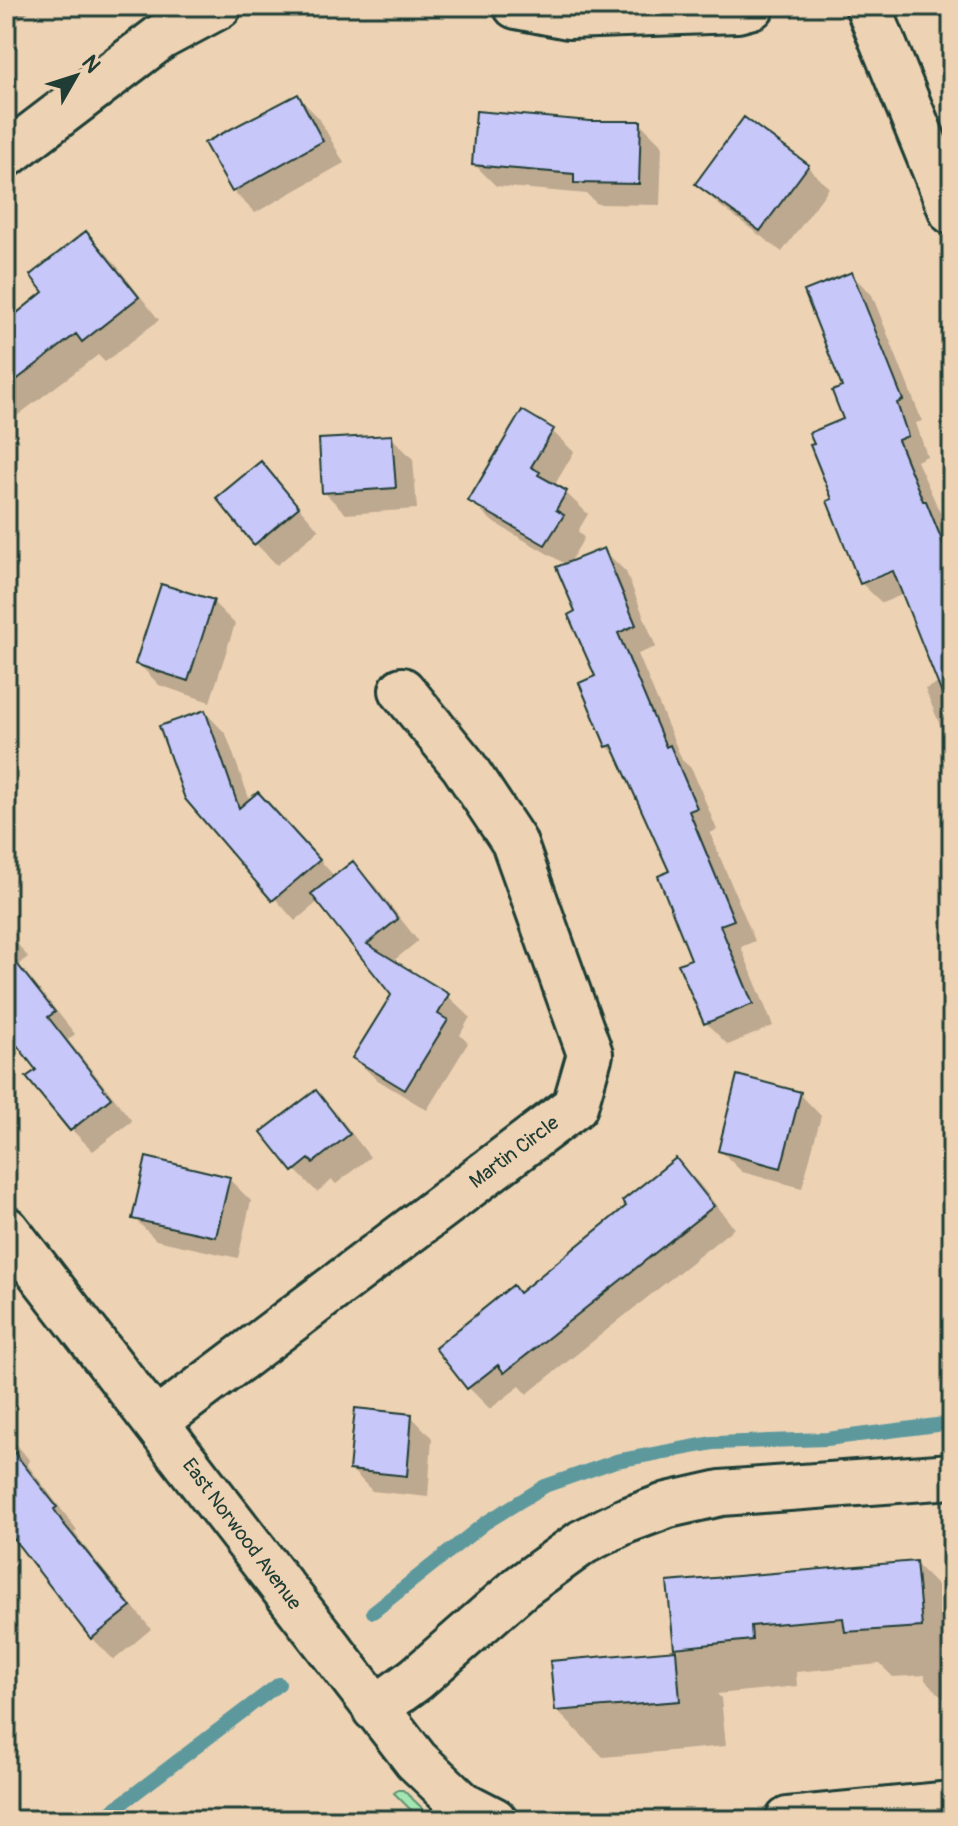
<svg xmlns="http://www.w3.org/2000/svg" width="958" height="1826" font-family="Pangolin,sans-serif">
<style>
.green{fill:#a3e6b1;stroke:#619272;stroke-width:2}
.shadow{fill:#0003;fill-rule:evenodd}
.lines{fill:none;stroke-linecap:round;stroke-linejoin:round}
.stream{stroke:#5d989d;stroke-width:14}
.building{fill:#c8c7f9;stroke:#1f3d34;stroke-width:2}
.minor-casing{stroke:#1f3d34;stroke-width:50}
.minor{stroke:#edd3b4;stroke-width:44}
.labels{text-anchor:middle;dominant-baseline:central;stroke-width:7;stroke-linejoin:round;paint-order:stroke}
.street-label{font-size:20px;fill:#1f3d34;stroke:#edd3b4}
</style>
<rect width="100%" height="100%" fill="#edd3b4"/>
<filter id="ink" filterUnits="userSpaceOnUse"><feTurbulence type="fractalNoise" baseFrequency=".0125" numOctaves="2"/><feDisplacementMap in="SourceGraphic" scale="16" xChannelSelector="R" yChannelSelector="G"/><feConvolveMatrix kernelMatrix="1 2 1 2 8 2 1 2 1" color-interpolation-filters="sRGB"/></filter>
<g filter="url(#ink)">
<path class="green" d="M 398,1790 L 403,1790 L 435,1820 L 421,1820 L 394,1793 Z"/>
<path class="shadow" d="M 6,6 L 36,6 L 6,30 Z
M 298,97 L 319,118 L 344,163 L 255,213 L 233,191 Z
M 590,123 L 640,123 L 662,145 L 660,205 L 597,204 L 587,194 L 496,186 L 474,164 Z
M 807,166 L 829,188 L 782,252 L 719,205 L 698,184 Z
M 86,233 L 108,255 L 159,320 L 105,362 L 98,355 L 6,424 L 6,320 L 44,290 Z
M 851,274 L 872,295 L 922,421 L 916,423 L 927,456 L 917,461 L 952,539 L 952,754 L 925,689 L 939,683 L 904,594 L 882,603 L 861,583 L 835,501 L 846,420 L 845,388 ZM 902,565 L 903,569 L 869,582 L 869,578 Z
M 552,431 L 574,452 L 554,486 L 566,493 L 588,514 L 578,531 L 584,538 L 568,565 L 604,550 L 626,572 L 656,647 L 638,654 L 682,760 L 692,769 L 717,830 L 710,833 L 755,941 L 741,947 L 773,1026 L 728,1045 L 706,1023 L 672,873 L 620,759 L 607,746 L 597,677 L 577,612 L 567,565 L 493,522 L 471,501 Z
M 391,437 L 413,459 L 417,509 L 346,514 L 324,492 Z
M 261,464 L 319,530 L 277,565 L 256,544 L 219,498 Z
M 213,602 L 235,624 L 210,702 L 159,685 L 138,663 Z
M 205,712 L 226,734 L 250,801 L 280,816 L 336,878 L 353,864 L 375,886 L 418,941 L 392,962 L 448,996 L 470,1017 L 460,1035 L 468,1043 L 427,1110 L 376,1079 L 354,1058 L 393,994 L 319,901 L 295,921 L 187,798 Z
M 6,930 L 28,957 L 19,964 L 75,1034 L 68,1040 L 132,1121 L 93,1151 L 71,1129 L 38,1070 L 6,1031 Z
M 316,1092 L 337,1114 L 370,1157 L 336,1184 L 332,1180 L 317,1192 L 295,1170 Z
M 800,1094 L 821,1116 L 802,1188 L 742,1172 L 720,1150 Z
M 676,1161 L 698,1182 L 734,1228 L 527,1394 L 520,1386 L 490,1409 L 469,1388 L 438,1348 L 520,1295 L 629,1207 Z
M 229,1179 L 251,1201 L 238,1258 L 156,1240 L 134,1218 Z
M 411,1416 L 432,1438 L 428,1497 L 372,1491 L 351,1469 Z
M 6,1431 L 30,1461 L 27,1464 L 77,1530 L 74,1532 L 85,1547 L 151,1629 L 114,1660 L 92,1638 L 6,1527 Z
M 915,1563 L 952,1600 L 952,1707 L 925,1680 L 925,1675 L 893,1677 L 880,1664 L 796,1672 L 797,1686 L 717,1694 L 721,1698 L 726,1746 L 603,1757 L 556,1710 L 552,1663 L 680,1651 L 676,1647 Z"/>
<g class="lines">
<path class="stream" d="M 373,1612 L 485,1523 L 545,1486 L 616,1461 L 713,1443 L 827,1439 L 952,1423
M 100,1820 L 279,1684"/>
</g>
<path class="building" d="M 298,94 L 323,141 L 232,192 L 204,143 Z
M 476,111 L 590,121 L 641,121 L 639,184 L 574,183 L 574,174 L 472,165 Z
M 744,117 L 809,165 L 760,231 L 695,184 Z
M 86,231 L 139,297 L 82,342 L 76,334 L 6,388 L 6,322 L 43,292 L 30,275 Z
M 852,272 L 903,400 L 897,403 L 908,436 L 898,440 L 923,501 L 926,501 L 952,565 L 952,714 L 950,714 L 893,571 L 860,584 L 827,501 L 832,499 L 810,445 L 814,444 L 809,433 L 843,419 L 832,391 L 842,387 L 804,291 Z
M 522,410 L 554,429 L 531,467 L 540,472 L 538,475 L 567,491 L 556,510 L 564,515 L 545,545 L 468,501 Z
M 392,435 L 396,488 L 322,493 L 319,439 Z
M 261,461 L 299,507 L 254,545 L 216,498 Z
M 604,548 L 636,625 L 618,633 L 666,747 L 670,745 L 697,808 L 689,811 L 734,920 L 720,925 L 753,1004 L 704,1024 L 678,964 L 691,959 L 658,876 L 669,871 L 612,745 L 606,747 L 579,683 L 595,676 L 568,615 L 575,611 L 556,567 Z
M 161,584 L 214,600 L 188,681 L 135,664 Z
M 205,710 L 239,808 L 258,792 L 320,860 L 272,901 L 185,799 L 159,726 Z
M 353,861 L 398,919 L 367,944 L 449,994 L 438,1014 L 448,1020 L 405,1090 L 352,1058 L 391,995 L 311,894 Z
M 6,950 L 55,1012 L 48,1017 L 111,1098 L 70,1131 L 26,1077 L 36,1070 L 6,1031 Z
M 737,1075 L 801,1092 L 781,1168 L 718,1151 Z
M 316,1090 L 350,1134 L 313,1163 L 309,1159 L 293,1172 L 261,1132 Z
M 146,1157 L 230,1177 L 216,1237 L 132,1219 Z
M 676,1158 L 714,1206 L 504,1373 L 498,1365 L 467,1389 L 435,1348 L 513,1285 L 519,1293 L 626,1206 L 622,1201 Z
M 355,1408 L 412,1414 L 407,1476 L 349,1470 Z
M 6,1442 L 57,1507 L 54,1509 L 63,1523 L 131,1607 L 91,1639 L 6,1529 Z
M 916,1561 L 922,1627 L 845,1632 L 843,1618 L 751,1626 L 752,1640 L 674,1648 L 667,1582 Z
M 676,1650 L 680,1701 L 555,1711 L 550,1661 Z"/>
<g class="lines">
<g class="minor-casing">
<path id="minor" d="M 516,6 L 568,16 L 737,10 L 752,6
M 868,6 L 952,212
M 6,155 L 161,37 L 219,6
M 6,1229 L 416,1760 L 461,1803 L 494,1820
M 156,1422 L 575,1106 L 590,1054 L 514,842 L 463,765 L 402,690
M 375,1709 L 416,1679 L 521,1587 L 583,1542 L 625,1521 L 668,1505 L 721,1493 L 952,1476
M 788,1820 L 952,1804"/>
</g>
<use href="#minor" class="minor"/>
</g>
</g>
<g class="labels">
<g class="street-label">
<text transform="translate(514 1152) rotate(-37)">Martin Circle</text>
<text transform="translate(242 1534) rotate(53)">East Norwood Avenue</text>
</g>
</g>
<rect width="958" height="1826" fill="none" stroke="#edd3b4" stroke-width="32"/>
<rect x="16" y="16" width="926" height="1794" fill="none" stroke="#1f3d34" stroke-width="3" filter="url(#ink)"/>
<g transform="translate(76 76) rotate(51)" stroke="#edd3b4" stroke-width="6" paint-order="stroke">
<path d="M0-6L14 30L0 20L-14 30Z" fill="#1f3d34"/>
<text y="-12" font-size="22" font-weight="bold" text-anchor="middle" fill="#1f3d34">N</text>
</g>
</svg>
